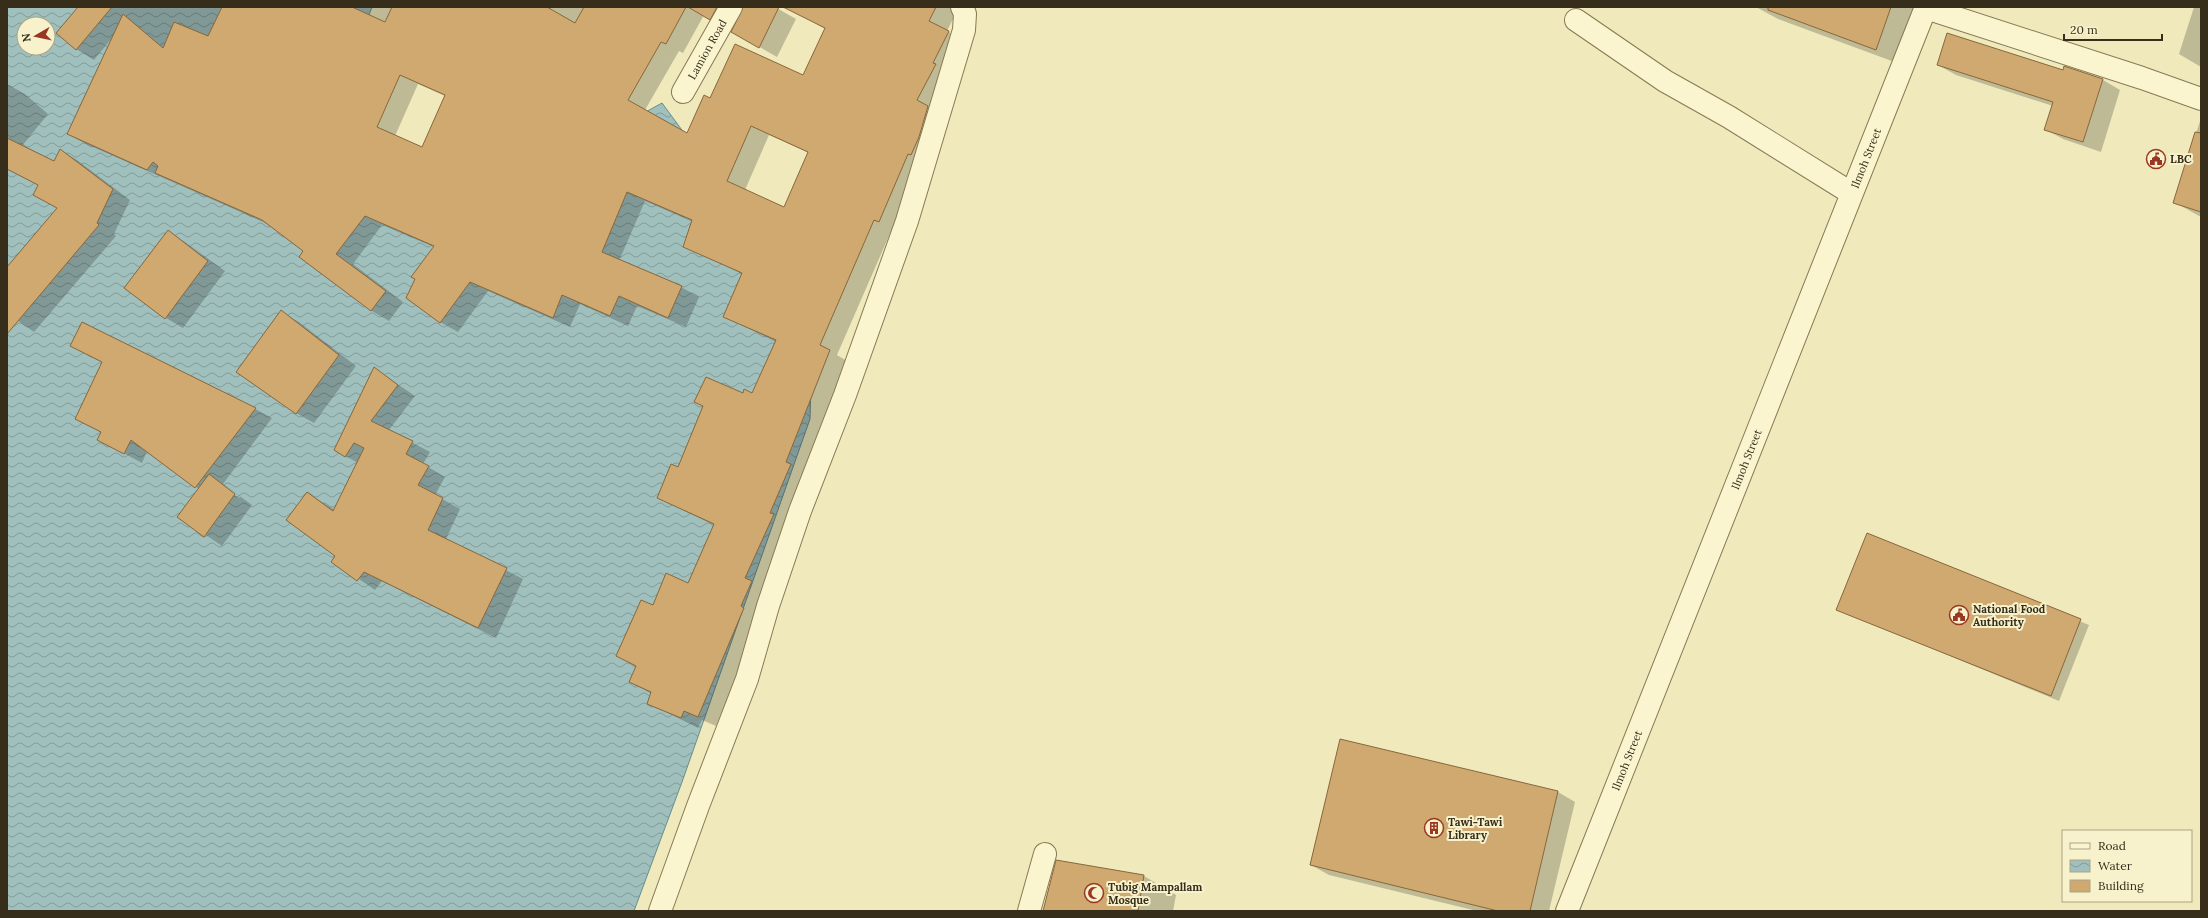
<svg xmlns="http://www.w3.org/2000/svg" width="2208" height="918" font-family="Lora,serif">
<style>
.water{fill:url(#water-waves);stroke:#688e8b;fill-rule:evenodd}
.shadow{fill:#0003;fill-rule:evenodd}
.building{fill:#d0a970;stroke:#88673a;fill-rule:evenodd}
.lines{fill:none;stroke-linecap:round;stroke-linejoin:round}
.minor-casing{stroke:#887955;stroke-width:24}
.minor{stroke:#faf5cf;stroke-width:22}
.labels{text-anchor:middle;dominant-baseline:central;stroke-width:4;stroke-linejoin:round;paint-order:stroke}
.street-label{font-size:11px;fill:#362d1b;stroke:#f7f2cc}
.poi-label{font-size:11px;font-weight:bold;fill:#362d1b;stroke:#f7f2cc;text-anchor:start}
</style>
<defs>
<pattern id="water-waves" width="16" height="10" patternUnits="userSpaceOnUse"><rect width="16" height="10" fill="#a0c0bd"/><path d="M0 5q4-4 8 0t8 0" fill="none" stroke="#839c99"/></pattern>
</defs>
<rect width="100%" height="100%" fill="#efe9bc"/>
<path class="water" d="M 7,7 L 372,7 L 361,35 L 359,178 L 631,120 L 662,103 L 701,156 L 811,382 L 810,419 L 682,782 L 634,911 L 7,911 ZM 24,24 L 48,24 L 48,48 L 24,48 Z"/>
<path class="shadow" d="M 79,7 L 741,7 L 727,29 L 704,15 L 683,53 L 679,51 L 645,110 L 688,135 L 710,99 L 804,76 L 825,29 L 796,12 L 798,7 L 959,7 L 947,31 L 966,42 L 897,231 L 892,229 L 837,355 L 847,361 L 761,619 L 716,726 L 702,720 L 698,728 L 648,703 L 652,694 L 630,682 L 637,667 L 617,656 L 653,606 L 688,584 L 714,525 L 658,498 L 679,468 L 703,406 L 696,402 L 753,394 L 776,342 L 724,316 L 742,274 L 684,246 L 693,222 L 645,201 L 619,261 L 681,287 L 699,297 L 686,327 L 637,306 L 628,326 L 580,304 L 570,327 L 488,291 L 458,332 L 440,322 L 434,247 L 382,225 L 353,264 L 403,302 L 389,321 L 372,311 L 300,257 L 305,251 L 270,225 L 86,144 L 68,134 L 112,38 L 94,60 L 76,49 L 58,33 ZM 418,84 L 445,96 L 423,148 L 395,136 ZM 769,135 L 809,153 L 785,208 L 745,190 Z
M 744,7 L 775,7 L 796,19 L 777,57 L 733,32 Z
M 1756,7 L 1930,7 L 1908,67 L 1778,19 Z
M 2194,7 L 2201,7 L 2201,67 L 2179,54 Z
M 1938,65 L 2063,72 L 2065,67 L 2103,80 L 2120,90 L 2101,152 L 2063,139 L 2045,129 L 2053,106 L 1956,75 Z
M 7,84 L 25,94 L 48,114 L 22,146 L 55,162 L 60,150 L 77,160 L 130,200 L 114,234 L 116,236 L 34,332 L 7,313 L 7,268 L 58,208 L 39,185 L 7,169 Z
M 2201,118 L 2201,217 L 2174,202 Z
M 168,232 L 185,242 L 225,271 L 183,328 L 166,318 L 126,288 Z
M 281,312 L 299,322 L 356,366 L 314,423 L 296,413 Z
M 71,346 L 255,409 L 272,418 L 223,484 L 252,505 L 222,546 L 178,516 L 199,489 L 147,451 L 142,463 L 99,440 L 102,433 L 77,419 L 103,363 ZM 225,485 L 240,496 L 239,498 L 224,487 Z
M 374,368 L 415,396 L 389,430 L 430,452 L 423,464 L 445,477 L 435,495 L 460,509 L 446,539 L 523,579 L 496,638 L 382,581 L 375,590 L 333,561 L 337,556 L 307,493 L 335,510 L 358,463 L 335,450 Z
M 1867,534 L 2089,625 L 2059,701 L 1837,609 Z
M 1341,740 L 1558,792 L 1575,802 L 1549,911 L 1477,911 L 1329,875 L 1311,865 Z
M 1144,876 L 1176,895 L 1173,911 L 1044,911 Z"/>
<path class="building" d="M 78,7 L 112,7 L 76,50 L 56,33 Z
M 222,7 L 352,7 L 385,22 L 392,7 L 547,7 L 575,23 L 584,7 L 686,7 L 666,44 L 661,42 L 628,100 L 687,133 L 704,95 L 710,98 L 735,44 L 803,75 L 825,28 L 783,7 L 936,7 L 929,21 L 949,31 L 933,63 L 936,64 L 917,100 L 928,106 L 919,137 L 911,155 L 908,154 L 879,222 L 874,220 L 820,345 L 830,350 L 786,462 L 791,464 L 770,513 L 774,514 L 745,578 L 752,581 L 741,606 L 744,608 L 698,717 L 684,711 L 681,718 L 647,704 L 651,692 L 629,682 L 636,666 L 616,656 L 641,600 L 653,605 L 666,573 L 688,583 L 714,524 L 657,498 L 671,464 L 678,467 L 703,406 L 694,402 L 706,377 L 743,393 L 744,389 L 752,393 L 776,340 L 723,317 L 742,273 L 683,247 L 692,220 L 627,192 L 602,252 L 682,286 L 668,318 L 619,296 L 610,316 L 562,295 L 553,318 L 470,282 L 440,323 L 406,298 L 415,279 L 411,277 L 434,246 L 365,216 L 336,254 L 386,291 L 371,311 L 299,257 L 303,251 L 262,220 L 155,173 L 158,166 L 153,162 L 147,170 L 67,134 L 123,14 L 163,48 L 174,22 L 208,36 ZM 400,75 L 445,95 L 422,147 L 377,127 ZM 751,126 L 808,152 L 784,207 L 727,181 Z
M 688,7 L 717,7 L 710,20 Z
M 743,7 L 779,7 L 759,48 L 731,32 Z
M 1768,7 L 1891,7 L 1876,50 L 1768,10 Z
M 1947,33 L 2063,70 L 2064,66 L 2103,79 L 2083,142 L 2044,130 L 2053,102 L 1937,65 Z
M 2195,132 L 2201,133 L 2201,212 L 2173,203 Z
M 7,138 L 54,161 L 60,149 L 113,189 L 97,223 L 99,225 L 7,334 L 7,267 L 57,208 L 33,195 L 38,185 L 7,169 Z
M 168,230 L 208,261 L 165,319 L 124,288 Z
M 281,310 L 339,355 L 296,414 L 236,372 Z
M 82,322 L 256,408 L 195,488 L 131,440 L 124,454 L 97,440 L 101,432 L 75,419 L 102,362 L 70,346 Z
M 374,367 L 398,385 L 371,421 L 413,441 L 406,454 L 429,466 L 418,485 L 443,498 L 428,530 L 507,568 L 478,628 L 364,572 L 357,581 L 331,562 L 335,556 L 286,520 L 307,492 L 333,511 L 364,448 L 354,443 L 345,457 L 334,450 Z
M 209,474 L 235,494 L 204,537 L 177,517 Z
M 1867,533 L 2081,619 L 2051,696 L 1836,610 Z
M 1340,739 L 1558,791 L 1530,911 L 1498,911 L 1310,865 Z
M 1056,860 L 1144,875 L 1138,911 L 1043,911 Z"/>
<g class="lines">
<g class="minor-casing">
<g id="minor">
<path d="M 1926,8 L 2142,78 L 2201,99"/>
<path d="M 1576,20 L 1665,81 L 1729,117 L 1851,193"/>
<path id="s1" d="M 683,92 L 731,7"/>
<path d="M 660,911 L 698,806 L 747,679 L 768,606 L 800,511 L 845,395 L 907,221 L 964,30 L 965,14 L 962,7"/>
<path d="M 1029,911 L 1045,854"/>
<path id="s2" d="M 1567,911 L 1926,7"/>
</g>
</g>
<use href="#minor" class="minor"/>
</g>
<defs>
<g id="civic-ring" transform="scale(1)"><circle r="9.5" fill="#f7f2cc" stroke="#993723" stroke-width="1.5"/><path d="M-.6-6.5H3V-4.5H.6V-3L4-1V1h2V6H-6V1h2V-1L-.6-3ZM-1.2 2.5V6h2.4V2.5Z" fill="#993723"/></g>
<g id="building-ring" transform="scale(1)"><circle r="9.5" fill="#f7f2cc" stroke="#993723" stroke-width="1.5"/><path d="M-4-6H4V6H1V3H-1V6H-4ZM-2.5-4.3h1.7v1.8h-1.7ZM.8-4.3h1.7v1.8H.8ZM-2.5-1h1.7V.8h-1.7ZM.8-1h1.7V.8H.8Z" fill="#993723"/></g>
<g id="mosque-ring" transform="scale(1)"><circle r="9.5" fill="#f7f2cc" stroke="#993723" stroke-width="1.5"/><path d="M3.5-4.9A6 6 0 1 0 3.5 4.9A5 5 0 1 1 3.5-4.9Z" fill="#993723"/></g>
</defs>
<g fill-rule="evenodd">
<use href="#civic-ring" x="2156" y="159"/>
<use href="#civic-ring" x="1959" y="615"/>
<use href="#building-ring" x="1434" y="828"/>
<use href="#mosque-ring" x="1094" y="893"/>
</g>
<g class="labels">
<g class="street-label">
<text stroke="none"><textPath href="#s1" startOffset="49">Lamion Road</textPath></text>
<text stroke="none"><textPath href="#s2" startOffset="810">Ilmoh Street</textPath></text>
<text stroke="none"><textPath href="#s2" startOffset="486">Ilmoh Street</textPath></text>
<text stroke="none"><textPath href="#s2" startOffset="162">Ilmoh Street</textPath></text>
</g>
<g class="poi-label">
<text x="2170" y="159">LBC</text>
<text x="1973" y="609">National Food<tspan x="1973" dy="13">Authority</tspan></text>
<text x="1448" y="822">Tawi-Tawi<tspan x="1448" dy="13">Library</tspan></text>
<text x="1108" y="887">Tubig Mampallam<tspan x="1108" dy="13">Mosque</tspan></text>
</g>
</g>
<rect width="2208" height="918" fill="none" stroke="#362d1b" stroke-width="16"/>
<rect x="2062" y="830" width="130" height="72" fill="#f7f2cc" stroke="#aaa385"/>
<rect x="2070" y="843" width="20" height="6" fill="#faf5cf" stroke="#aaa385"/>
<text x="2098" y="850" font-size="12" fill="#362d1b">Road</text>
<rect x="2070" y="860" width="20" height="12" fill="url(#water-waves)" stroke="#aaa385"/>
<text x="2098" y="870" font-size="12" fill="#362d1b">Water</text>
<rect x="2070" y="880" width="20" height="12" fill="#d0a970" stroke="#aaa385"/>
<text x="2098" y="890" font-size="12" fill="#362d1b">Building</text>
<g transform="translate(36 36) rotate(261)"><circle r="19" fill="#f7f2cc" stroke="#aaa385"/>
<path d="M0-3L7 15L0 10L-7 15Z" fill="#993723"/>
<text y="-6" font-size="11" font-weight="bold" text-anchor="middle" fill="#362d1b">N</text>
</g>
<path d="M2064 34v6h98v-6" fill="none" stroke="#362d1b" stroke-width="2"/>
<text x="2070" y="34" font-size="12" fill="#362d1b" stroke="#f7f2cc" stroke-width="3" paint-order="stroke">20 m</text>
</svg>
